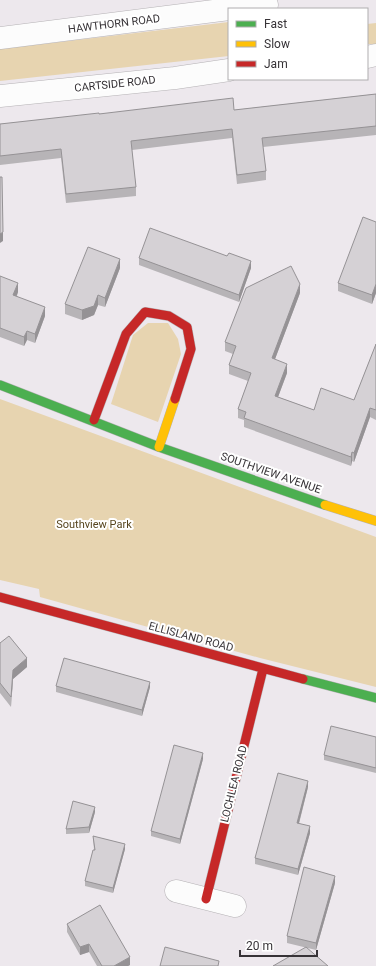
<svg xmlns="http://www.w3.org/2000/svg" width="376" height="966" font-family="Roboto,sans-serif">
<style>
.green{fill:#e7d4b0}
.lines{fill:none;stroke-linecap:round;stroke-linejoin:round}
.street-casing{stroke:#b5b2b5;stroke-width:23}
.fast-casing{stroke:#b5b2b5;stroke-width:10}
.slow-casing{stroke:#b5b2b5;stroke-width:10}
.jam-casing{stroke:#b5b2b5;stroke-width:10}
.street{stroke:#fcfcfc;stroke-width:22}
.fast{stroke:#4caf50;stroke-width:9}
.slow{stroke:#ffc107;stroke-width:9}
.jam{stroke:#c62828;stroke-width:9}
.wall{fill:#b7b4b7}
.shaded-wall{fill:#959295}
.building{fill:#d5d1d5;stroke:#959295}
.labels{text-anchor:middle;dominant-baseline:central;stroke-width:4;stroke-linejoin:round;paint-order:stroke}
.street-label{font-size:11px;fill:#373337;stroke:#fff}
.park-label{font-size:11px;fill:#57451e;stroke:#fff}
</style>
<rect width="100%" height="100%" fill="#ede8ed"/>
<path class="green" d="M 229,22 L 229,56 L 0,81 L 0,49 Z
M 376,23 L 376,44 L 367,44 L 367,24 Z
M 148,323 L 168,323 L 178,339 L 181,354 L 158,422 L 111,404 L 133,335 Z
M 0,399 L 376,537 L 376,687 L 260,658 L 40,597 L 39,589 L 0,580 Z"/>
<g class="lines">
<g class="street-casing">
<path id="street" d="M 232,9 L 267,5
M 0,38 L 229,9
M 367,57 L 376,55
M 0,96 L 175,78 L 229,70
M 176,891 L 235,906"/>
</g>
<g class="fast-casing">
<path id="fast" d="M 0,385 L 159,447 L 325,505
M 303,679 L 376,698"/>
</g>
<g class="slow-casing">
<path id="slow" d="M 159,447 L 175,399
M 325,505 L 376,521"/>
</g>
<g class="jam-casing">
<path id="jam" d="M 94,420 L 126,334 L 145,312 L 169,316 L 187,327 L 191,349 L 175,399
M 0,597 L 303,679
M 206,899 L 263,669"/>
</g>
<use href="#street" class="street"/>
<use href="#fast" class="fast"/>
<use href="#slow" class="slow"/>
<use href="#jam" class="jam"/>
</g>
<path class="wall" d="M 376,94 L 376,135 L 263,147 L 266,171 L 266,180 L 237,184 L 232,138 L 132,150 L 136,187 L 136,196 L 66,203 L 61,158 L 0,165 L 0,124 L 99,114 L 234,110 Z
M 376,222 L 376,293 L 372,304 L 338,291 L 338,283 Z
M 139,258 L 251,268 L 239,302 L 139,265 Z
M 120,268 L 105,307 L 98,305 L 94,315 L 82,320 L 65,314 L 65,304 Z
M 0,276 L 18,292 L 17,296 L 45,316 L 35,343 L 27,340 L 24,346 L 0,337 Z
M 300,293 L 275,359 L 287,373 L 278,397 L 314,410 L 354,400 L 376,344 L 376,420 L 370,417 L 354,462 L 352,461 L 351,466 L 244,427 L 244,420 L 238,418 L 238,409 L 248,381 L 229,374 L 229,365 L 233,354 L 225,351 L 225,342 Z
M 0,643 L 27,667 L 13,679 L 11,707 L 0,693 Z
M 56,686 L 150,687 L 142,716 L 56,692 Z
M 376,737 L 376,773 L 324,760 L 324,755 Z
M 203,759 L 180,844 L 151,836 L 151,831 Z
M 308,787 L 299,824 L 310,833 L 298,875 L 255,864 L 255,858 Z
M 95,812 L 89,833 L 66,834 L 66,829 Z
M 93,836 L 125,849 L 113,893 L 85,886 L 85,881 L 94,850 Z
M 335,883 L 316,950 L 287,943 L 287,936 Z
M 67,924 L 130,965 L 128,966 L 97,966 L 89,952 L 80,955 L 67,932 Z"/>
<path class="shaded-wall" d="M 3,232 L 3,241 L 0,243 L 0,234 Z
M 120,259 L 120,268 L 105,307 L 105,298 Z
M 251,261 L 251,268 L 239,302 L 239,295 Z
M 18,283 L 18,292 L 13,304 L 13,295 Z
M 300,284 L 300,293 L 272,367 L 272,358 Z
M 376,284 L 376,293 L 372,304 L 372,295 Z
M 98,295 L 98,305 L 94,315 L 82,320 L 82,310 Z
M 45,307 L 45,316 L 35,343 L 35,334 Z
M 27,331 L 27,340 L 24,346 L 24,337 Z
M 287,364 L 287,373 L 275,405 L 275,396 Z
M 370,408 L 370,417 L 354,462 L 354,453 Z
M 352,452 L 352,461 L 351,466 L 351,457 Z
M 27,658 L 27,667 L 13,679 L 11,707 L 13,670 Z
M 150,682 L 150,687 L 142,716 L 142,710 Z
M 203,753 L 203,759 L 180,844 L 180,839 Z
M 308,781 L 308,787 L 297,830 L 297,823 Z
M 95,807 L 95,812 L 89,833 L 89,827 Z
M 310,826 L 310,833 L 298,875 L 298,869 Z
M 125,844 L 125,849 L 113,893 L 113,888 Z
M 335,876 L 335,883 L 316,950 L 316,943 Z
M 89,944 L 89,952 L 80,955 L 80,947 Z
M 130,957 L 130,965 L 128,966 L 114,966 Z"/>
<path class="building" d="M 376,94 L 376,126 L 262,138 L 266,171 L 237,175 L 232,129 L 131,141 L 136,187 L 66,194 L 61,149 L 0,156 L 0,124 L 99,113 L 99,114 L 233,98 L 234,110 Z
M 0,177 L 2,177 L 3,232 L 0,234 Z
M 363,217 L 376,222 L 376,284 L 372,295 L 338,283 Z
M 150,228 L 227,256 L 229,253 L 251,261 L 239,295 L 139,258 Z
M 88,247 L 120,259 L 105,298 L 98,295 L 94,306 L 82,310 L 65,304 Z
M 291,266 L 300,284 L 272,358 L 287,364 L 275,396 L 314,410 L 321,388 L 354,400 L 376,344 L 376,410 L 370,408 L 354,453 L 352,452 L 351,457 L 244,418 L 246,412 L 238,409 L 251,373 L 229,365 L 236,346 L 225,342 L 246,288 Z
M 0,276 L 18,283 L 13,295 L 45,307 L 35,334 L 27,331 L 24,337 L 0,328 Z
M 9,636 L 27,658 L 13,670 L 11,697 L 0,683 L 0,643 Z
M 64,658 L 150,682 L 142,710 L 56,686 Z
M 331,726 L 376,737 L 376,768 L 324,755 Z
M 174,745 L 203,753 L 180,839 L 151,831 Z
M 278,773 L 308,781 L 297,823 L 310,826 L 298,869 L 255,858 Z
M 73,801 L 95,807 L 89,827 L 66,829 Z
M 93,836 L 125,844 L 113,888 L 85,881 L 93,850 L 95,850 Z
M 304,867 L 335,876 L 316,943 L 287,936 Z
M 100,905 L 130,957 L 114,966 L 102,966 L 89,944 L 80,947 L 67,924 Z
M 165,947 L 219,961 L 218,966 L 160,966 Z
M 306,947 L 328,966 L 273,966 Z"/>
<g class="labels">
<g class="street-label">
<text transform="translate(114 24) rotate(-7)">HAWTHORN ROAD</text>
<text transform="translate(115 84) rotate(-6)">CARTSIDE ROAD</text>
<text transform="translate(271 473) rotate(19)">SOUTHVIEW AVENUE</text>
<text transform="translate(191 637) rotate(15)">ELLISLAND ROAD</text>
<text transform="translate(234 784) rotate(-76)">LOCHLEA ROAD</text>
</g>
<g class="park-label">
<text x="94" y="524">Southview Park</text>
</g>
</g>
<rect x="228" y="8" width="140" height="72" fill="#ffffff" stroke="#afadaf"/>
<rect x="236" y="21" width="20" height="6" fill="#4caf50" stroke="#afadaf"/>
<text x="264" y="28" font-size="12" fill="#373337">Fast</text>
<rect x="236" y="41" width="20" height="6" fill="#ffc107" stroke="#afadaf"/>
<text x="264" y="48" font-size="12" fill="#373337">Slow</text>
<rect x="236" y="61" width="20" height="6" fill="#c62828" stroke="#afadaf"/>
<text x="264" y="68" font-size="12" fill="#373337">Jam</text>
<path d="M240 950v6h77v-6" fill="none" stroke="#373337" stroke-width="2"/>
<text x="246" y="950" font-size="12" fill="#373337" stroke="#ffffff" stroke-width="3" paint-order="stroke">20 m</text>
</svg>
